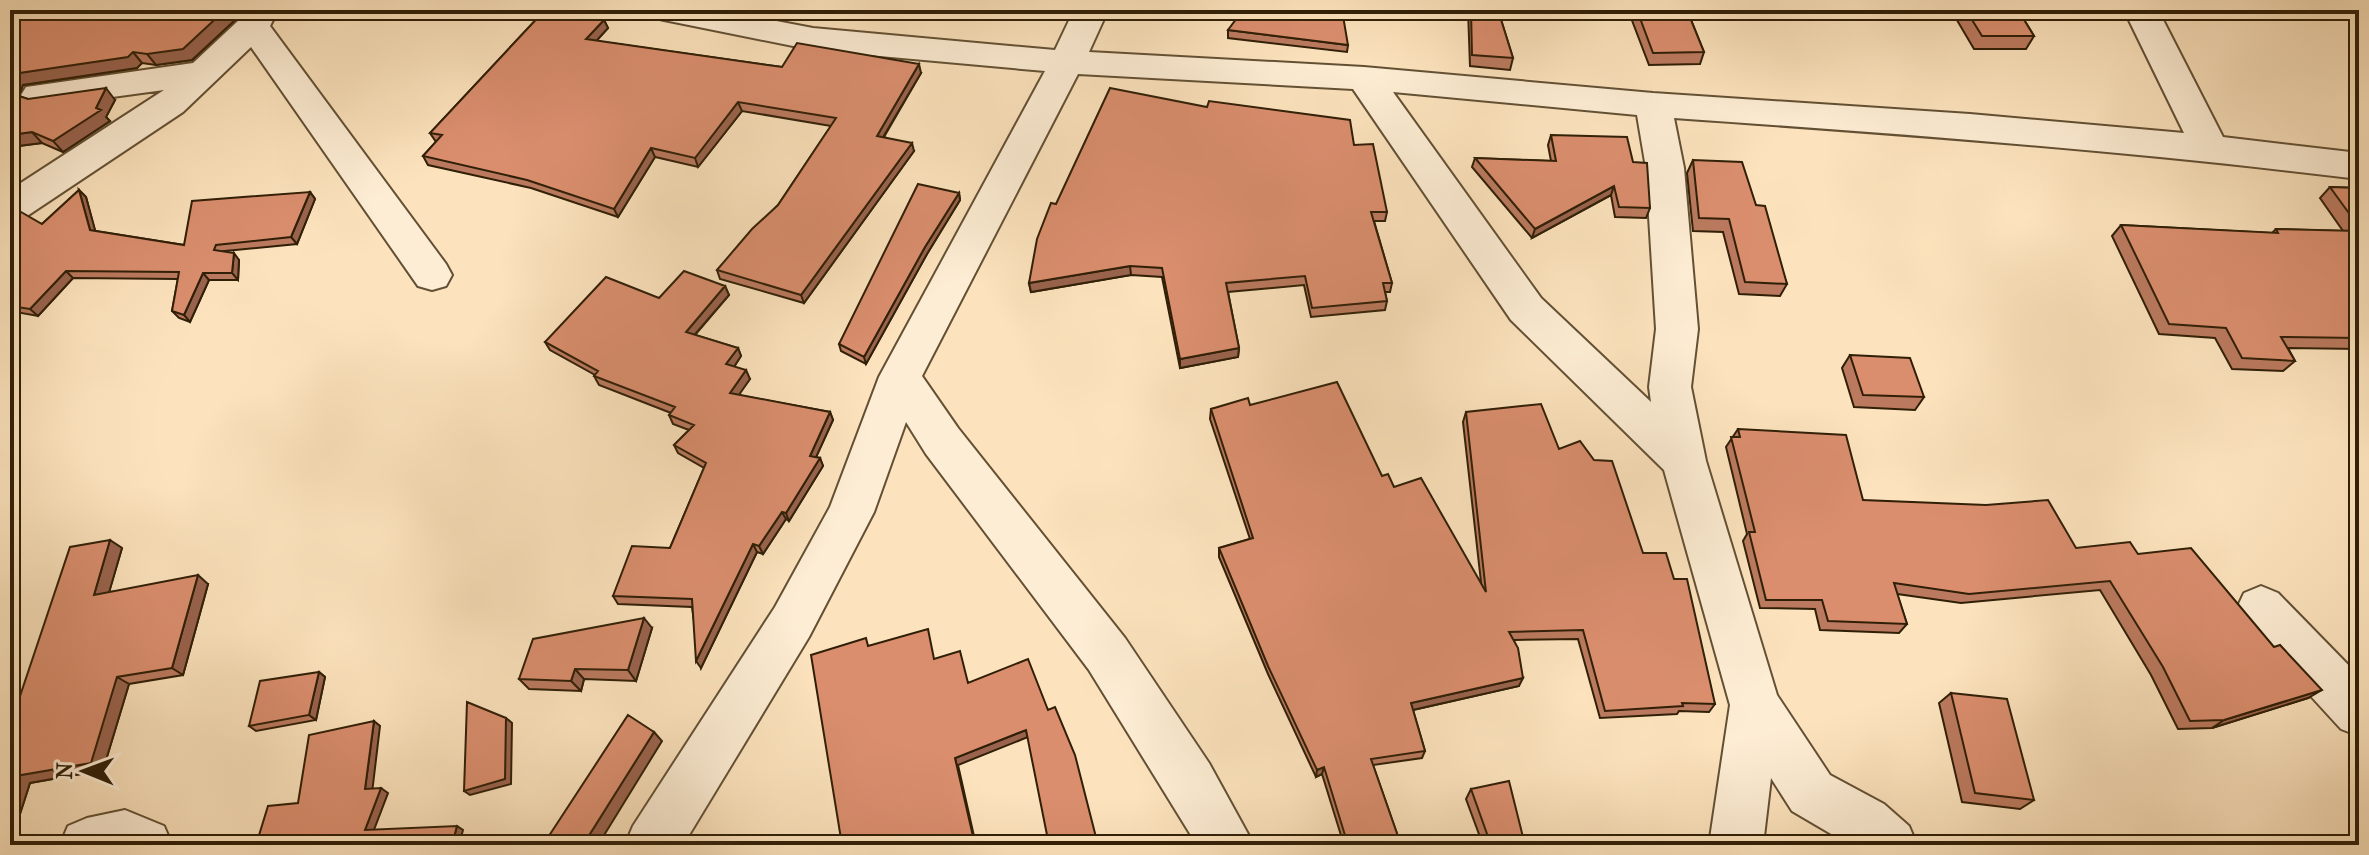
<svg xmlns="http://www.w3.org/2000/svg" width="2369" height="855" font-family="'IM FELL French Canon',serif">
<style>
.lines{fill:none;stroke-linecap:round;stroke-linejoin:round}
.minor-casing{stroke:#635034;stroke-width:4}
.minor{fill:#fdedd4;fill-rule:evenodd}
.wall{fill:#bb7a5f;stroke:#301f07;stroke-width:2}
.shaded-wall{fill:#99634d;stroke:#301f07;stroke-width:2}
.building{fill:#da8e6e;stroke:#301f07;stroke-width:2}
</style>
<rect width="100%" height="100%" fill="#fce3bd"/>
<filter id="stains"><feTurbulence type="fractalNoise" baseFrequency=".0025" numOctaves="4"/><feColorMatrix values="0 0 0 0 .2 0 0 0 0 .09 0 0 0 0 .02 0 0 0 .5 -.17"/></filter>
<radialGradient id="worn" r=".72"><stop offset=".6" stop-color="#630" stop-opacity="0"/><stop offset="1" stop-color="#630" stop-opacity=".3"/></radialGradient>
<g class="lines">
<g class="minor-casing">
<path id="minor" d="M 244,10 L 278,10 L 270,26 L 446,264 L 452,275 L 446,286 L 432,290 L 418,286 L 251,47 L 183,112 L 24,218 L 10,222 L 10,190 L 164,90 L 39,107 L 26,103 L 21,95 L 26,87 L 193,63 L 239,20 Z
M 647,10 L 718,10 L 813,28 L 1055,50 L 1074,10 L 1108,10 L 1089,52 L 1364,67 L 1653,93 L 1970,114 L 2184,133 L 2124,10 L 2158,10 L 2223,137 L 2359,153 L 2359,179 C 2131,151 1903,134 1674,118 L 1684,168 L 1698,329 L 1691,387 L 1706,461 L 1777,695 L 1830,775 L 1884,804 L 1909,826 L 1917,845 L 1850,845 L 1792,811 L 1771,778 L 1763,845 L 1709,845 L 1730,705 L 1664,470 L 1511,320 L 1353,89 L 1078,74 L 922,376 L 958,428 L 1125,638 L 1209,763 L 1254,845 L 1197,845 L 1089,670 L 926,454 L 906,422 L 874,512 L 809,637 L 683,845 L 625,845 L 633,826 L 775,607 L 830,507 L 879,377 L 1045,71 L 813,50 L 664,20 L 652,17 ZM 1393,92 L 1637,115 L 1646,168 L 1656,329 L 1649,387 L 1651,402 L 1541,298 Z
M 2261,586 L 2278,593 L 2359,676 L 2359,736 L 2341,729 L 2244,623 L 2237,608 L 2244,593 Z
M 125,810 L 164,826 L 172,845 L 60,845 L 68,826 L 87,818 Z"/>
</g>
<use href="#minor" class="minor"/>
</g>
<path class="wall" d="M 10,10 L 234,21 L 192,60 L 156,65 L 142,63 L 137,68 L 23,85 L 19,96 L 28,99 L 115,100 L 106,117 L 110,121 L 63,152 L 42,143 L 10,147 Z
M 545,10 L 610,10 L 602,19 L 604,20 L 608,28 L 596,41 L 782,67 L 921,73 L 884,137 L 914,151 L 804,303 L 720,279 L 717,270 L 778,205 L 831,126 L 742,111 L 698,167 L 655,157 L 618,217 L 531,188 L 428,165 L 423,156 L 436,142 L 430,133 Z
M 1468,10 L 1498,10 L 1513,58 L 1510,70 L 1470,66 Z
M 1628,10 L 1687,10 L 1704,52 L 1700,64 L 1649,65 Z
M 1951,10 L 2018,10 L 2034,36 L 2026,49 L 1974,49 Z
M 1228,30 L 1348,45 L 1347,52 L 1228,38 Z
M 1551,135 L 1633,162 L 1650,208 L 1646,218 L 1615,217 L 1611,195 L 1532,238 L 1472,167 L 1475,158 L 1551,161 L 1548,145 Z
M 1354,145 L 1387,212 L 1385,221 L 1374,221 L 1392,283 L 1390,292 L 1385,292 L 1387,301 L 1385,310 L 1311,317 L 1304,285 L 1228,292 L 1239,348 L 1238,357 L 1180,368 L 1162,277 L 1131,275 L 1031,292 L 1029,283 L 1056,204 Z
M 1693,160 L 1756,205 L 1787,284 L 1780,296 L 1739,294 L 1723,232 L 1693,231 L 1687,173 Z
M 2330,187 L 2359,188 L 2359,349 L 2288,348 L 2295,361 L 2283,371 L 2232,369 L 2215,338 L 2159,334 L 2112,236 L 2121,225 L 2272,233 L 2276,229 L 2343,231 L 2320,198 Z
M 79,190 L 86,197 L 95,231 L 184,245 L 310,192 L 315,199 L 297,244 L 225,251 L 239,260 L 238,280 L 209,280 L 190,322 L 179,318 L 172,311 L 178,279 L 73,278 L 38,316 L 10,311 L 10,215 L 42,224 Z
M 959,193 L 960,200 L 927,254 L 866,364 L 841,351 L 839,344 Z
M 725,286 L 729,295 L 695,335 L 738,348 L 741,356 L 734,367 L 750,379 L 738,395 L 830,412 L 833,420 L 816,457 L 820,458 L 823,466 L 789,521 L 786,519 L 763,554 L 757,552 L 701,668 L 692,607 L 618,604 L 613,596 L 670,548 L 704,468 L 678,453 L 674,445 L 689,430 L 673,424 L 669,415 L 671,413 L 599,385 L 594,376 L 595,375 L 550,350 L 545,342 L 659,298 Z
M 1850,355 L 1924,397 L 1915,410 L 1854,407 L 1842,368 Z
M 1250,405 L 1382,476 L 1481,582 L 1463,422 L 1466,412 L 1559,449 L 1643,553 L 1715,704 L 1709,712 L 1679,711 L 1677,714 L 1600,718 L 1578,639 L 1514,640 L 1519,686 L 1413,710 L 1425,751 L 1422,758 L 1373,765 L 1401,845 L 1344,845 L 1322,774 L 1316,777 L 1268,674 L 1219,557 L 1219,548 L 1250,539 L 1210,419 L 1211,409 Z
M 1738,429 L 1863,500 L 2076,548 L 2138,554 L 2308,698 L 2212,728 L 2178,729 L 2151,675 L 2100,590 L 1961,603 L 1897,594 L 1907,624 L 1899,633 L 1820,630 L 1815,609 L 1760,608 L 1743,541 L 1747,534 L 1726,447 Z
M 122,548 L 109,592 L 208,584 L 183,675 L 129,684 L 103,770 L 30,783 L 20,814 L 10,816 Z
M 652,628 L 636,681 L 584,679 L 581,691 L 529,689 L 519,679 Z
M 319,672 L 325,677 L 316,720 L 256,731 L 249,726 Z
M 1951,693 L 2034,800 L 2020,809 L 1962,802 L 1939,703 Z
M 1471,789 L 1525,845 L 1483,845 L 1466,799 Z"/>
<path class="shaded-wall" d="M 225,10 L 234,21 L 192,60 L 156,65 L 147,54 Z
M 598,10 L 610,10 L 596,26 L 592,17 Z
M 604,20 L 608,28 L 590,48 L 586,39 Z
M 133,52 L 142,63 L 137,68 L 23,85 L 18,97 L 15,95 L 10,88 L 10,81 L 13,74 Z
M 919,64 L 921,73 L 879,144 L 877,136 Z
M 106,88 L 115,100 L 106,117 L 110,121 L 63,152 L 53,141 L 96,108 Z
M 738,102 L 742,111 L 698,167 L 695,158 Z
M 32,132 L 42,143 L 10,147 L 10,135 Z
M 912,143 L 914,151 L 804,303 L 801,295 Z
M 651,148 L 655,157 L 618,217 L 614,209 Z
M 1614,186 L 1611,195 L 1532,238 L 1535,229 Z
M 79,190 L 86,197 L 97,237 L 90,230 Z
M 310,192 L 315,199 L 297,244 L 291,237 Z
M 959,193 L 960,200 L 927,254 L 866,364 L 864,357 L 925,247 Z
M 234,253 L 239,260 L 238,280 L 232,273 Z
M 1130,266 L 1131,275 L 1031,292 L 1029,283 Z
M 66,271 L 73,278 L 38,316 L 30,309 Z
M 203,273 L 209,280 L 190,322 L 184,315 Z
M 725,286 L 729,295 L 690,340 L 686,332 Z
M 738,348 L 741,356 L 730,373 L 726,364 Z
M 1239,348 L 1238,357 L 1180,368 L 1180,359 Z
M 746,370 L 750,379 L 734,402 L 730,393 Z
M 830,412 L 833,420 L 813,464 L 810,456 Z
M 820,458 L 823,466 L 789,521 L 786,513 Z
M 782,512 L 786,519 L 763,554 L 759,546 Z
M 110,540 L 122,548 L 106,603 L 94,595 Z
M 753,544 L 757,552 L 701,668 L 696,661 Z
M 11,547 L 20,553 L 10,580 L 10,550 Z
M 198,575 L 208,584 L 183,675 L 172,668 Z
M 644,618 L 652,628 L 636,681 L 628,670 Z
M 575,669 L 584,679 L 581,691 L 571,681 Z
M 319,672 L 325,677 L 316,720 L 309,715 Z
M 117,677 L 129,684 L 103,770 L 30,783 L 20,814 L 10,816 L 10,796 L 16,776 Z
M 1523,678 L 1519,686 L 1408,711 L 1411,703 Z
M 2322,690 L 2308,698 L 2212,728 L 2224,720 Z
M 506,718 L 512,723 L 511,784 L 470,795 L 464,791 Z
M 374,721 L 380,726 L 372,793 L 365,789 Z
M 1026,730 L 1028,737 L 958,765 L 976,845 L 975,845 L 955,758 Z
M 654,732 L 662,741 L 598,845 L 583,845 Z
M 1324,767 L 1322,774 L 1316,777 L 1317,770 Z
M 381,788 L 388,793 L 372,835 L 365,830 Z
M 457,826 L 463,830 L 459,845 L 452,845 Z"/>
<path class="building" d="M 10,10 L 225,10 L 183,49 L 147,54 L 133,52 L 128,57 L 13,74 L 10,81 Z
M 545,10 L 598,10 L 592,17 L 604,20 L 586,39 L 782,67 L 797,43 L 919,64 L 877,136 L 912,143 L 801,295 L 717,270 L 752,229 L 778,205 L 836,118 L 738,102 L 695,158 L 651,148 L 614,209 L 527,180 L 423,156 L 442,135 L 430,133 Z
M 1243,10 L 1342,10 L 1348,45 L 1228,30 Z
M 1471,10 L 1498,10 L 1513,58 L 1472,55 Z
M 1637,10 L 1687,10 L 1704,52 L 1653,53 Z
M 1966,10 L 2018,10 L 2034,36 L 1982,36 Z
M 10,88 L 15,95 L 28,99 L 106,88 L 96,108 L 101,110 L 53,141 L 32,132 L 10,135 Z
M 1110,88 L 1207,107 L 1209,101 L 1350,120 L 1354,145 L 1373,144 L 1387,212 L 1371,212 L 1392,283 L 1383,283 L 1387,301 L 1312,308 L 1305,276 L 1226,283 L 1239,348 L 1180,359 L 1162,268 L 1130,266 L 1029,283 L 1037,239 L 1051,203 L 1056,204 Z
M 1551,135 L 1627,137 L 1633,162 L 1647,163 L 1650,208 L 1619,207 L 1614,186 L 1535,229 L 1475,158 L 1556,161 Z
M 1693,160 L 1742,162 L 1756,205 L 1765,206 L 1787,284 L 1745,282 L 1729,219 L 1699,218 Z
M 918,184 L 959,193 L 925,247 L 864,357 L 839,344 Z
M 2330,187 L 2359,188 L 2359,227 Z
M 79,190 L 90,230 L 184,245 L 192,201 L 310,192 L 291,237 L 216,245 L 214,250 L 234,253 L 232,273 L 203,273 L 184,315 L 172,311 L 179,272 L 66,271 L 30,309 L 10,306 L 10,215 L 21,212 L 42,224 Z
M 2121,225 L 2278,233 L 2276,229 L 2359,231 L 2359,338 L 2281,337 L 2295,361 L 2242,358 L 2226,328 L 2169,324 Z
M 684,271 L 725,286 L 686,332 L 738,348 L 726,364 L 746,370 L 730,393 L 830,412 L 810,456 L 820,458 L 786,513 L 782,512 L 759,546 L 753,544 L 696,661 L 692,599 L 613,596 L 632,546 L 670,548 L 706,463 L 674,445 L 694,425 L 669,415 L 675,407 L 594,376 L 598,371 L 545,342 L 606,277 L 659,298 Z
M 1850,355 L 1910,358 L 1924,397 L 1863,395 Z
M 1337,382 L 1382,476 L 1388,474 L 1394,487 L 1421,478 L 1486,592 L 1466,412 L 1541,404 L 1559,449 L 1580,441 L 1594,460 L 1612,461 L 1643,553 L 1666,553 L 1674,579 L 1687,579 L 1715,704 L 1682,703 L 1683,706 L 1605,711 L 1583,630 L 1509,632 L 1518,648 L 1523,678 L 1411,703 L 1425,751 L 1371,759 L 1401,845 L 1348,845 L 1324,767 L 1317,770 L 1268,666 L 1219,548 L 1253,538 L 1211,409 L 1248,398 L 1250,405 Z
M 1738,429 L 1846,435 L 1863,500 L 1986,505 L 2048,500 L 2076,548 L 2130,542 L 2138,554 L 2191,548 L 2274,647 L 2280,645 L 2322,690 L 2224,720 L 2190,721 L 2163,667 L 2110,581 L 1969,594 L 1894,583 L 1907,624 L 1828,621 L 1822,600 L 1766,600 L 1749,532 L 1755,532 L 1731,437 L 1740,437 Z
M 110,540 L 94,595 L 198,575 L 172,668 L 117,677 L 91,763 L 16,776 L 10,796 L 10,726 L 70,547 Z
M 644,618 L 628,670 L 575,669 L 571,681 L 519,679 L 533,639 Z
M 928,629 L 934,659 L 960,651 L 968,683 L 1028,659 L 1048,710 L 1055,707 L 1075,755 L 1098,845 L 1049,845 L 1026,730 L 955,758 L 975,845 L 842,845 L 811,655 L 866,638 L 868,646 Z
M 319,672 L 309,715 L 249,726 L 260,681 Z
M 1951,693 L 2007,699 L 2034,800 L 1975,793 Z
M 467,702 L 506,718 L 505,779 L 464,791 Z
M 628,715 L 654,732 L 583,845 L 543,845 Z
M 374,721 L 365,789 L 381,788 L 365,830 L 457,826 L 452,845 L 256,845 L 268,806 L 298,803 L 309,735 Z
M 1509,781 L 1525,845 L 1491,845 L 1471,789 Z"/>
<rect width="2369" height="855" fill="none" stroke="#fce3bd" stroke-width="40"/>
<rect x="12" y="12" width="2345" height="831" fill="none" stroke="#301f07" stroke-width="4"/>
<rect x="20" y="20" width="2329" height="815" fill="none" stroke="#301f07" stroke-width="2"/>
<g transform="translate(84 771) rotate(271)" stroke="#fdedd4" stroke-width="6" paint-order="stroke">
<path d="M0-6L14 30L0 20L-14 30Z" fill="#301f07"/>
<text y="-12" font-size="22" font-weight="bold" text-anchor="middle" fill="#301f07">N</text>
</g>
<rect width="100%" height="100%" filter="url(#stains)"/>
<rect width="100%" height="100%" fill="url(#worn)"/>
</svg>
